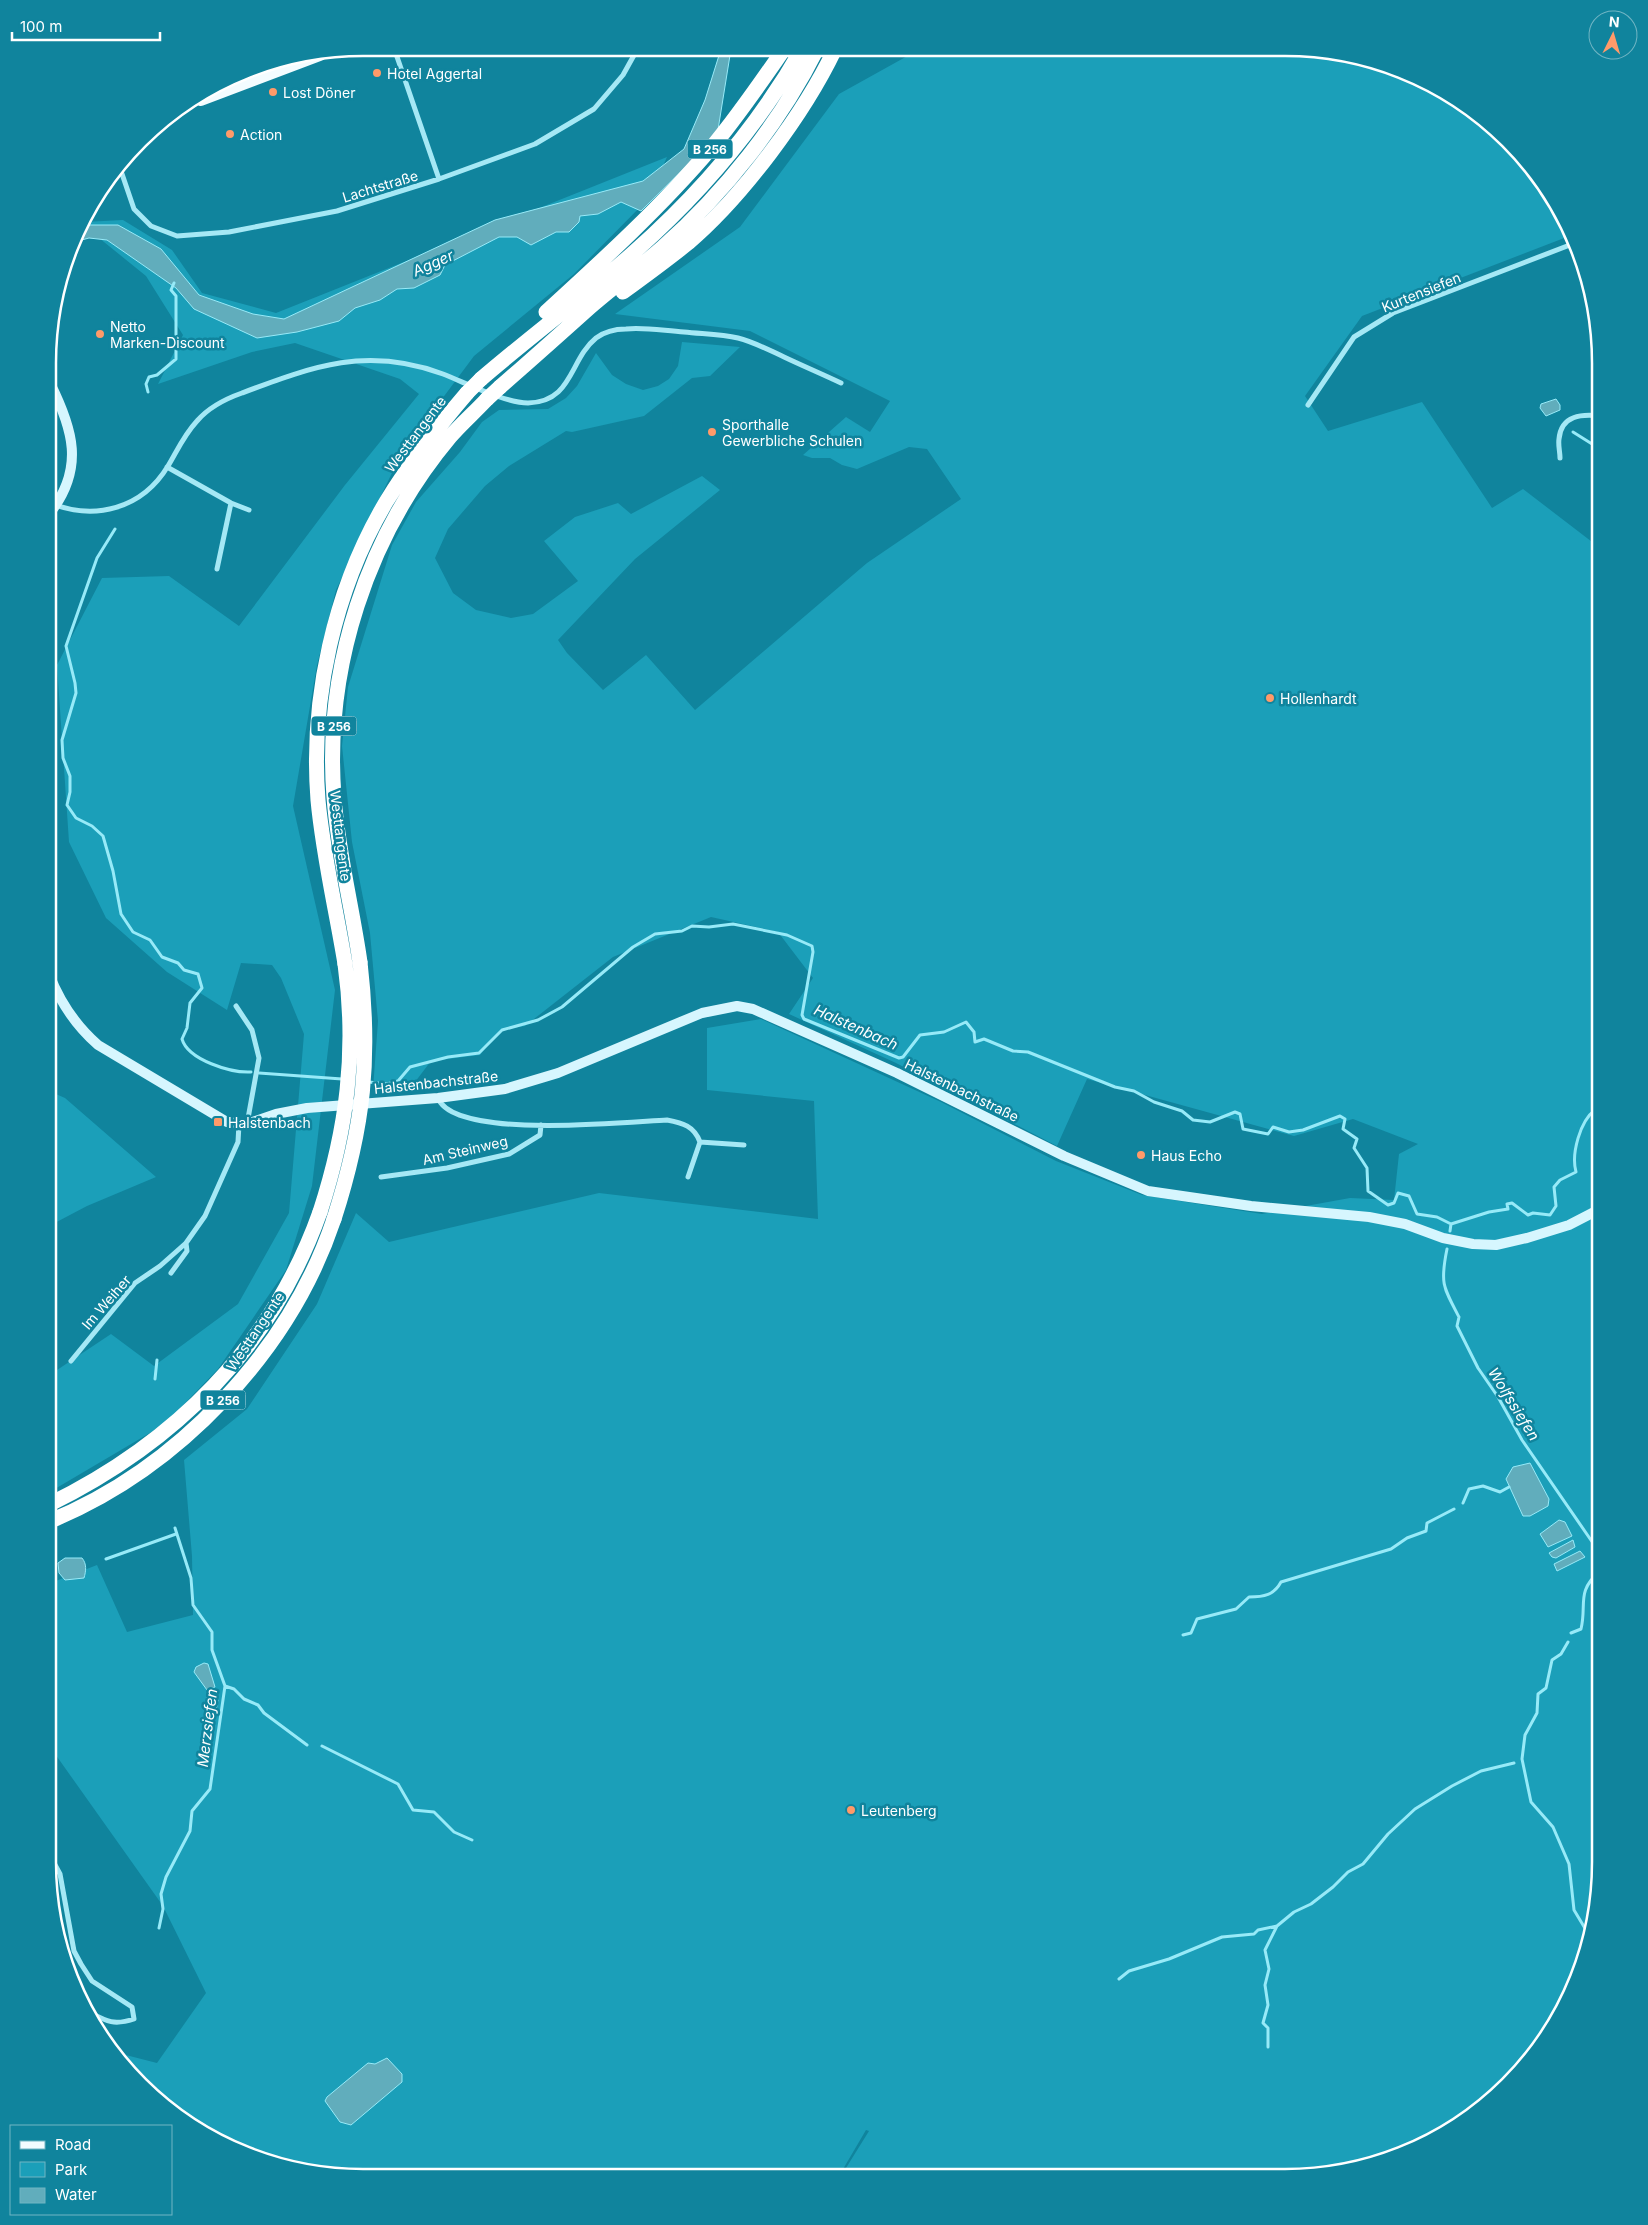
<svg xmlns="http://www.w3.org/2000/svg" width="1648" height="2225" font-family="Inter,sans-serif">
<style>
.green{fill:#1b9fb9}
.water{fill:#61adbc;stroke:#97eaf8}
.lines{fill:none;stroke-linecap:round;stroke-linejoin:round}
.stream{stroke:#97eaf8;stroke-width:3}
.street{stroke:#a5e8f5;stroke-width:5}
.secondary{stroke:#d6f6fe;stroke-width:10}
.primary{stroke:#f3fcff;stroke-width:12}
.highway{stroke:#fff;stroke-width:15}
.highway-bridge{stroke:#fff;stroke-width:15}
.poi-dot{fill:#ff9a69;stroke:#10849d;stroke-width:2}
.labels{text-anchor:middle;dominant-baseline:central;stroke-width:5;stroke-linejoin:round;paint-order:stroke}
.shield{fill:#10849d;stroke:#b7dae2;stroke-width:1}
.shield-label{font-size:12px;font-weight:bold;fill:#fff}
.poi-label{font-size:14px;fill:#fff;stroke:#10849d;text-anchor:start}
.street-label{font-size:14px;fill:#fff;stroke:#10849d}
.water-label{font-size:15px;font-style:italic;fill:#fff;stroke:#10849d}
.rim{fill:none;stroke:#fff;stroke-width:2.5}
</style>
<rect width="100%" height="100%" fill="#10849d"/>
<path class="green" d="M 920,49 L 1326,50 L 1405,71 L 1460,101 L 1522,155 L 1568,223 L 1572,235 L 1362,316 L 1305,396 L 1328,431 L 1422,402 L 1492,508 L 1523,489 L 1600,548 L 1600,1883 L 1584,1963 L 1547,2037 L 1493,2099 L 1425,2145 L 1366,2167 L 1285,2177 L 841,2176 L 869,2131 L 866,2130 L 839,2176 L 322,2175 C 298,2168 263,2163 241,2153 C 195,2132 142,2094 114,2052 L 157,2063 L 206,1993 L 163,1906 L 48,1744 L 48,1584 L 97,1565 L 127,1632 L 193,1615 L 192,1556 L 184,1460 L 247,1409 L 317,1304 L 356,1213 L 389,1242 L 599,1193 L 818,1219 L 814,1101 L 707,1090 L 707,1028 L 761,1019 L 941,1102 L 1056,1161 L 1142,1195 L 1262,1214 L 1350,1198 L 1394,1200 L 1399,1154 L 1418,1144 L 1353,1119 L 1294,1136 L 1087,1079 L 1057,1146 L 896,1063 L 789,1014 L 813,978 L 778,932 L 711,917 L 613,957 L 525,1026 L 500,1030 L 480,1055 L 431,1061 L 415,1082 L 373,1089 L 378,1021 L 370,933 L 352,842 L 342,746 L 348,687 L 392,545 L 416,502 L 460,452 L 482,422 L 499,410 L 548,409 L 566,398 L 577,386 L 596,353 L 612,375 L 626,384 L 643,390 L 658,386 L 669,379 L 678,366 L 682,342 L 740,347 L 710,376 L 692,378 L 644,416 L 572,432 L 566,431 L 509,466 L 485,486 L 448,529 L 435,558 L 453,593 L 476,610 L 511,618 L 533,614 L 578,581 L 544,541 L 575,517 L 618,503 L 631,514 L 702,476 L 720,490 L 635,559 L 558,640 L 567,653 L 603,690 L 646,655 L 695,710 L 867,563 L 961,499 L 927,449 L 909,447 L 857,469 L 842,465 L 830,458 L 812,458 L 803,455 L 846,417 L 870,432 L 890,401 L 750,331 L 615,314 L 740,227 L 839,94 Z
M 667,157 L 648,199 L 574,274 L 474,356 L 401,454 L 336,590 L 317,665 L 293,806 L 335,990 L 312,1186 L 286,1270 L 218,1369 L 165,1424 L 48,1493 L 48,1376 L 111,1334 L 154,1366 L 238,1304 L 289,1213 L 304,1034 L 281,978 L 272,965 L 241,963 L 227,1010 L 167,972 L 106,918 L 69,842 L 57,665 L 102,578 L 169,576 L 239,626 L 345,485 L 419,394 L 400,379 L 295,343 L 252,352 L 158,384 L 183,335 L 146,276 L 83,225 L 84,222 L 123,220 L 172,250 L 202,293 L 276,313 Z
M 49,1091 L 65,1098 L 156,1177 L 87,1206 L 49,1226 Z"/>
<path class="water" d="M 721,49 L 731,49 L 717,136 L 641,211 L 621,202 L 598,214 L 580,216 L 579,222 L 569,232 L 556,232 L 531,245 L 517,237 L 499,237 L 445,265 L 440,275 L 414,288 L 397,289 L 380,300 L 355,308 L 339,321 L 297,332 L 257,338 L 194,309 L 176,288 L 107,240 L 89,238 L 78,241 L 83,225 L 118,225 L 161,249 L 199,295 L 253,314 L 284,319 L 495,220 L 643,181 L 684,149 L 705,100 Z
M 1556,399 L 1560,405 L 1560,410 L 1546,416 L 1540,408 L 1541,404 Z
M 1530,1463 L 1549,1499 L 1548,1506 L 1530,1516 L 1523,1516 L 1506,1479 L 1513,1467 Z
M 1559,1520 L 1565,1522 L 1572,1536 L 1548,1547 L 1540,1534 Z
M 1573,1540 L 1575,1547 L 1556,1558 L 1552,1557 L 1549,1553 Z
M 1580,1551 L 1585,1557 L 1557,1571 L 1554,1564 Z
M 65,1558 L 82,1558 C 87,1564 86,1571 84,1578 L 65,1580 L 59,1573 L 58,1563 Z
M 204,1663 L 208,1664 L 215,1687 L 207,1690 L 194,1672 L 196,1667 Z
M 207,1697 L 215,1697 L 218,1700 L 215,1716 L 209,1715 Z
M 387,2058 L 402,2074 L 402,2082 L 351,2125 L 340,2122 L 325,2101 L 327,2097 L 368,2063 L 375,2064 Z"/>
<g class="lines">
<path class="stream" d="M 148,392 L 146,384 L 149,377 L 157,375 L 176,359 L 176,296 L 171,290 L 174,283
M 1573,432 L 1600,449
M 115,529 L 97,558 L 66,646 L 75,683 L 76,693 L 62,740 L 63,758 L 70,776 L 70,792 L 67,805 L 76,818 L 92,826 L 103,836 L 113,871 L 121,914 L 133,932 L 150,940 L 162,957 L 178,963 L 184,970 L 198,974 L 202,988 L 190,1003 L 187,1028 L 182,1039 C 188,1060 231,1073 251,1072
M 259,1073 L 342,1079
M 369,1082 L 387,1084 L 398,1081 L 410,1067 L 448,1057 L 479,1053 L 502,1030 L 538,1020 L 562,1007 L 633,947 L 655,934 L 682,931 L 692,926 L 709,927 L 733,924 L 787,935 L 812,946 L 813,952 L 802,1015 L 804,1019 L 899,1058 L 903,1057 L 920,1035 L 944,1032 L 966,1022 L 974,1032 L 975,1042 L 984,1039 L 1013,1051 L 1028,1052 L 1115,1087 L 1134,1091 L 1154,1102 L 1182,1111 L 1193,1120 L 1210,1122 L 1235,1112 L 1240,1114 L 1243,1129 L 1268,1134 L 1273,1127 L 1289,1132 L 1303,1130 L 1340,1116 L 1345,1119 L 1343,1129 L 1357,1139 L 1354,1148 L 1367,1168 L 1368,1191 L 1388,1205 L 1394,1203 L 1398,1193 L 1409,1196 L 1417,1214 L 1437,1217 L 1451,1224
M 1451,1224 L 1489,1212 L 1508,1209 L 1507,1204 L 1512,1203 L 1528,1215 L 1533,1213 L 1550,1215 L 1556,1206 L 1554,1187 L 1560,1180 L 1576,1172 C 1571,1154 1580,1121 1595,1110 L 1600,1110
M 1450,1231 L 1451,1224
M 1447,1249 C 1440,1283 1443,1287 1459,1317 L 1457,1326 L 1478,1368 L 1498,1397 L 1522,1440 L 1595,1546 L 1596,1556 L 1600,1556
M 155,1379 L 157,1360
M 1463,1503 L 1469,1489 L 1483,1486 L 1500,1492 L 1509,1487
M 106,1559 L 176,1534
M 1571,1633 L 1581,1629 C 1587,1604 1576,1592 1599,1572 L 1595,1563 L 1596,1556
M 1183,1635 L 1191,1633 L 1197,1619 L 1236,1609 L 1249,1597 C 1264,1597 1274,1595 1281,1582 L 1391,1549 L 1407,1538 L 1426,1531 L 1427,1523 L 1454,1509
M 1568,1642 L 1561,1654 L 1552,1660 L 1546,1688 L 1538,1694 L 1537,1713 L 1525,1735 L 1522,1759 L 1531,1802 L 1553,1827 L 1569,1864 L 1574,1910 L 1589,1935
M 225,1686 L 234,1689 L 244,1699 L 258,1705 L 264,1713 L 307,1745
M 322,1746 L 398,1784 L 413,1810 L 434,1812 L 454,1832 L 472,1840
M 159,1928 L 163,1909 L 161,1894 L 166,1877 L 190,1831 L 192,1811 L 210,1789 L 225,1686 L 212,1650 L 212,1632 L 193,1605 L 191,1578 L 175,1528
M 1119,1979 L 1129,1971 L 1169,1959 L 1222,1937 L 1254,1934 L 1258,1930 L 1277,1926 L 1294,1912 L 1311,1904 L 1333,1887 L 1348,1872 L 1363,1864 L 1388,1834 L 1415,1809 L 1452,1786 L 1481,1771 L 1514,1763
M 1268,2047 L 1268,2028 L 1263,2023 L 1268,2005 L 1265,1985 L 1269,1969 L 1265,1950 L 1277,1926"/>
<path class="street" d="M 394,48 L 439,179
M 120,168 L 134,209 L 151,226 L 177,236 L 229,232 L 337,211 L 439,179 L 535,144 L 594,109 L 623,75 L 638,48
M 1308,405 L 1354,337 L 1393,313 L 1575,243
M 1560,458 C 1560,452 1558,445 1559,439 C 1561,415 1582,414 1600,416
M 167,467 L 231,503 L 249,510
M 50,503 C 95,521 142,509 168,466 C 177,451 184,435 197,421 C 209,407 225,399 242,393 C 314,366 367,346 443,374 C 466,383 505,403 528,403 C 573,402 569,360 596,338 C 604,332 616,329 626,329 C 645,327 665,331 684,332 C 702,334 721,334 738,338 C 754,342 769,350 784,357 C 803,366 822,374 841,383
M 217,569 L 231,503
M 236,1006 L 252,1030 L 259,1058 L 247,1124
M 438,1098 C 454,1140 626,1122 667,1120 C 683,1123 694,1126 700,1142 L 744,1145
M 381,1177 L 447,1168 L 509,1154 L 540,1135 L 541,1125
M 688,1177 L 700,1142
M 171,1273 L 187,1251 L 186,1243
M 71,1361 L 135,1283 L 160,1266 L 186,1243 L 205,1216 L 238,1142 L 239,1124
M 48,1852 L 60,1874 L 74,1951 L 81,1964 L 92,1981 L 132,2007 L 134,2019 C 113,2026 106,2021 87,2011"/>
<path class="secondary" d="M 50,513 C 85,468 73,429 50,383
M 49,974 C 60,1002 75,1025 98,1045 L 227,1122 L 247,1124 L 276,1114 L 307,1108 L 438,1098 L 505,1089 L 558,1073 L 702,1013 L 737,1006 L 753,1009 L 897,1073 L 1064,1156 L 1148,1191 L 1251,1206 L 1369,1217 L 1405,1224 L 1443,1238 L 1473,1244 L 1496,1245 L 1527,1238 L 1569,1225 L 1600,1209
M 462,2175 L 491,2173 L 500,2175"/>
<path class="primary" d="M 201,100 L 320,55"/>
<path class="highway" d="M 623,292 C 645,276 667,260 688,243 C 742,197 804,114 835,49
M 546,312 C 603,260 662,206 712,147 C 738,116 761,82 784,49
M 481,379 C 531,336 584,297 633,253 C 700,194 758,126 802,49
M 500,387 C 530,361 559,335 588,309 C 612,288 638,269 662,248 C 724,193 780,123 817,49
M 360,962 C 352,906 338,853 334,797 C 324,668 367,536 450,437 C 461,424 475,412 487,399
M 345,964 C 336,909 323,855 318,800 C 310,699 334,590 386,502 C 410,463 437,428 467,393
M 48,1505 C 175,1443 272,1347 320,1212
M 48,1522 C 178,1469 290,1351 334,1219"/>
<path class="highway-bridge" d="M 467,393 L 481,379
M 487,399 L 500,387
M 320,1212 C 347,1129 357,1051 345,964
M 334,1219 C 364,1126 371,1058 360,962"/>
</g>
<g class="poi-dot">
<circle cx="377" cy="73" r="5"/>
<circle cx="273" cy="92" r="5"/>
<circle cx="230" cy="134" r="5"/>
<circle cx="100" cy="334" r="5"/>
<circle cx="712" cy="432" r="5"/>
<circle cx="1270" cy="698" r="5"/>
<rect x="213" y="1117" width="10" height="10" rx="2.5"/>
<circle cx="1141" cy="1155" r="5"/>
<circle cx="851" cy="1810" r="5"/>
</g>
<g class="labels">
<g class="shield">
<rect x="687.5" y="139.5" width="45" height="19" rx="4"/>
<rect x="311.5" y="716.5" width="45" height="19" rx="4"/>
<rect x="200.5" y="1390.5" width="45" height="19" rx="4"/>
</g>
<g class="shield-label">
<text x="710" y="149">B 256</text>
<text x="334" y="726">B 256</text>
<text x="223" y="1400">B 256</text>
</g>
<g class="poi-label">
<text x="387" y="73">Hotel Aggertal</text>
<text x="283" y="92">Lost Döner</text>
<text x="240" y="134">Action</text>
<text x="110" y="326">Netto<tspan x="110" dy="16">Marken-Discount</tspan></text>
<text x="722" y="424">Sporthalle<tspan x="722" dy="16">Gewerbliche Schulen</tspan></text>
<text x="1280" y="698">Hollenhardt</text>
<text x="228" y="1122">Halstenbach</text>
<text x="1151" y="1155">Haus Echo</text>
<text x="861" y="1810">Leutenberg</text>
</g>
<g class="street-label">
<text transform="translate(380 186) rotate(-17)">Lachtstraße</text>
<text transform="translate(1421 292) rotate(-22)">Kurtensiefen</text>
<text transform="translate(415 434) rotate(-53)">Westtangente</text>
<text transform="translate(341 836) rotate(83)">Westtangente</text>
<text transform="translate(436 1082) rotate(-6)">Halstenbachstraße</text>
<text transform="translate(962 1090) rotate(26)">Halstenbachstraße</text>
<text transform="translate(465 1150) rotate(-13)">Am Steinweg</text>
<text transform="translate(106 1302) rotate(-49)">Im Weiher</text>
<text transform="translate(255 1331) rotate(-56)">Westtangente</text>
</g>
<g class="water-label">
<text transform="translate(433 263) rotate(-24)">Agger</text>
<text transform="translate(856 1027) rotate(24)">Halstenbach</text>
<text transform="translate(1514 1404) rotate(58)">Wolfssiefen</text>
<text transform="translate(207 1728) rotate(-83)">Merzsiefen</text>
</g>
</g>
<path d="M0 0H1648V2225H0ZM363 56H1285A307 307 0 0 1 1592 363V1862A307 307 0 0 1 1285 2169H363A307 307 0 0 1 56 1862V363A307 307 0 0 1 363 56Z" fill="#10849d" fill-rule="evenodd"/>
<path class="rim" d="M363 56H1285A307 307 0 0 1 1592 363V1862A307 307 0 0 1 1285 2169H363A307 307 0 0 1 56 1862V363A307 307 0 0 1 363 56Z"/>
<rect x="10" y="2125" width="162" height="90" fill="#10849d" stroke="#70b5c4"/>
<rect x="20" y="2141" width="25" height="8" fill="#f3fcff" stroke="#70b5c4"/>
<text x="55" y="2150" font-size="15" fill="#ffffff">Road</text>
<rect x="20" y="2162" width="25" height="15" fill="#1b9fb9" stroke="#70b5c4"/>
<text x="55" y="2175" font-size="15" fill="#ffffff">Park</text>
<rect x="20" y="2188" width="25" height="15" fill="#61adbc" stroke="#70b5c4"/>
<text x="55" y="2200" font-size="15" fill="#ffffff">Water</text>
<g transform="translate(1613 35) rotate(5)"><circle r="24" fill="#10849d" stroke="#70b5c4"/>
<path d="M0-4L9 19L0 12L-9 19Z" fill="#ff9a69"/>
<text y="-8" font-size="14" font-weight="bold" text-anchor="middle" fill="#ffffff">N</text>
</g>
<path d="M12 32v8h148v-8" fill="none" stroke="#ffffff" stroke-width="2.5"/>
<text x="20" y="32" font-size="15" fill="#ffffff" stroke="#10849d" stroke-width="4" paint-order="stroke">100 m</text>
</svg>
